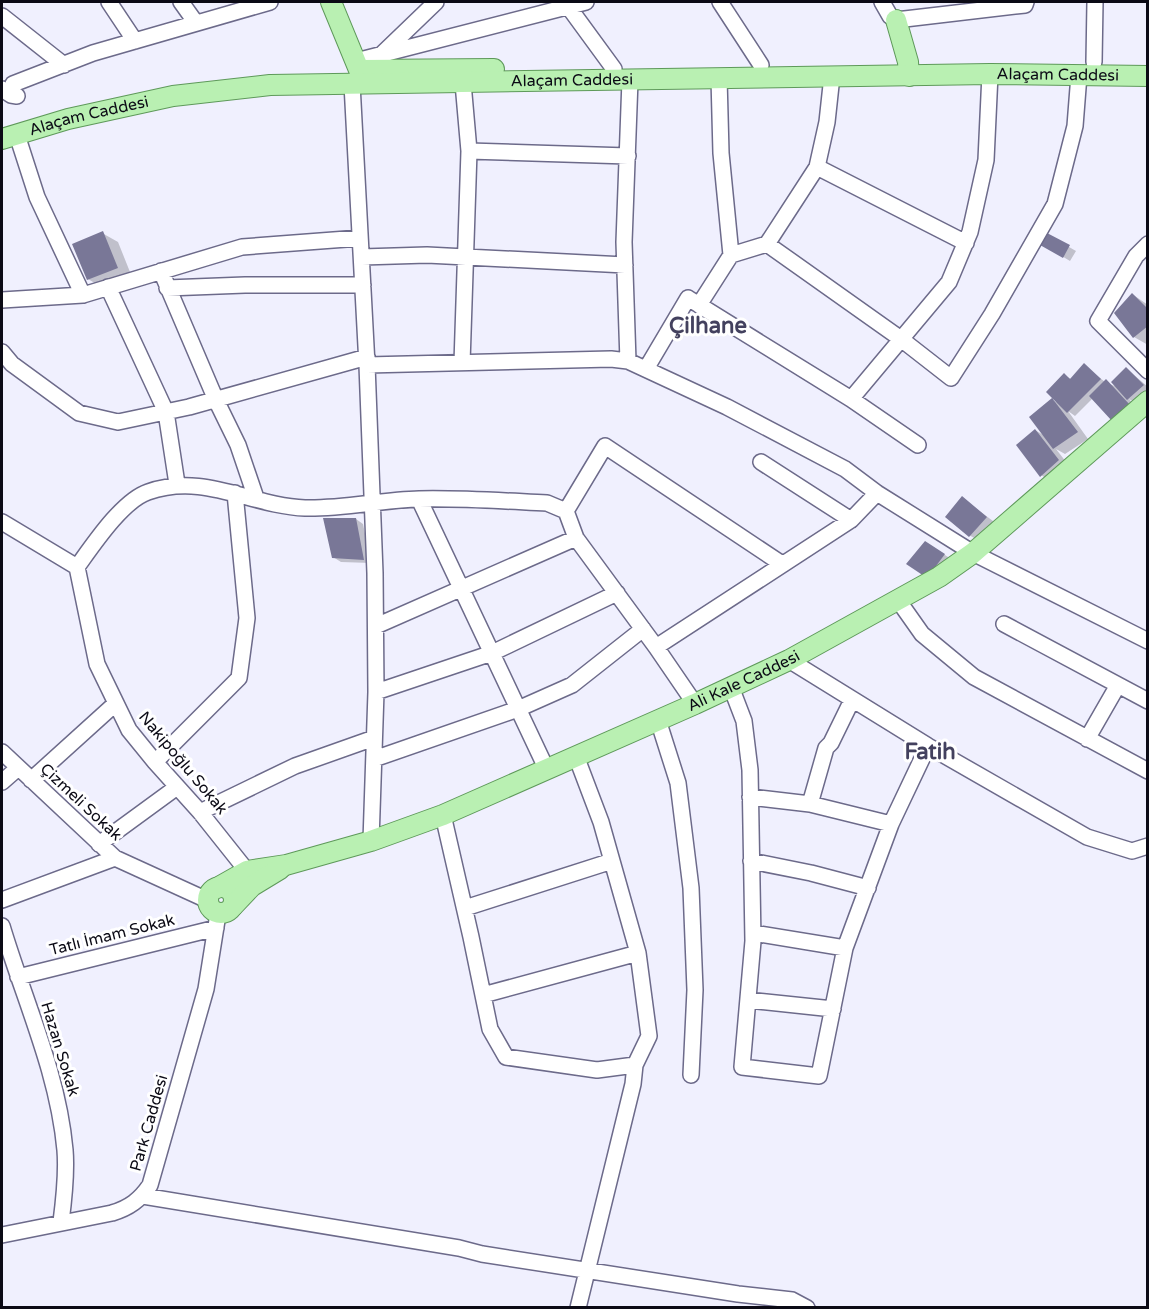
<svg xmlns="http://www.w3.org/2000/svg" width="1149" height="1309" font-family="'Varela Round',sans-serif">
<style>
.shadow{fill:#0003}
.building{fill:#797797}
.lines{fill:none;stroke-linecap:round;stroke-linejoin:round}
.minor-casing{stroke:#6c6a8a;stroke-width:18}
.major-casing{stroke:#5e995a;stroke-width:22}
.minor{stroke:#fff;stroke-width:15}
.major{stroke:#b9f0b2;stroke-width:20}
.labels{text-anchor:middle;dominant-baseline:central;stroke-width:6;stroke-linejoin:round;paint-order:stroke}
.street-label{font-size:16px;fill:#0b0a15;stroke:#fff}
.district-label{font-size:22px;font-weight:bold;fill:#43415e;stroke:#fff}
</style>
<rect width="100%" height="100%" fill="#f0f0fe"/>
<path class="shadow" d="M 102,233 L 118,242 L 132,277 L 103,288 L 88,279 Z
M 1048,235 L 1076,251 L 1070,261 L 1042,244 Z
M 1132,294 L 1148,305 L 1148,345 L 1134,337 Z
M 1084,365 L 1105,382 L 1117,387 L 1127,369 L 1148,387 L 1148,392 L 1136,403 L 1129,399 L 1140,412 L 1093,398 L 1075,416 L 1068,411 L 1088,439 L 1065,454 L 1056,449 L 1070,467 L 1052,482 L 1041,475 L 1035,430 L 1045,436 L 1052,400 L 1058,403 L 1064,375 L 1071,379 Z
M 962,498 L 997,524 L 981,542 L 969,535 Z
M 356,519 L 363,524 L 371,563 L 341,562 L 333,557 Z
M 933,547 L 951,559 L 935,581 L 908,563 Z"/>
<path class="building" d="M 103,231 L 118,268 L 87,280 L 72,244 Z
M 1047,233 L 1070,245 L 1063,258 L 1040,245 Z
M 1132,293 L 1148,309 L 1148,326 L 1133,338 L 1114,313 Z
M 1084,363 L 1101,379 L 1067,413 L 1046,392 L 1064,373 L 1070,379 Z
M 1126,367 L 1144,385 L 1127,400 L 1111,382 Z
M 1106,379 L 1130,405 L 1112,421 L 1089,396 Z
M 1052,398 L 1078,432 L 1053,449 L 1029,417 Z
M 1035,429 L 1059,460 L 1040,477 L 1016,445 Z
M 962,496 L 987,517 L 969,537 L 945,517 Z
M 323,518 L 356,518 L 364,560 L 332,558 Z
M 925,541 L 945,554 L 927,578 L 906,564 Z"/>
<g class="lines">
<g class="minor-casing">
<path id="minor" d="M 109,2 L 135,41
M 181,2 L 196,23
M 565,2 L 614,69
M 720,2 L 761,65
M 882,2 L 890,16 L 896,20 L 1025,5 L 1026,2
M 2,16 L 64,65
M 382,54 L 436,2
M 356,61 L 586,2
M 1094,62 L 1095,2
M 719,78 L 721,153 L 731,255
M 13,84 L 93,53 L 270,2
M 352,84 L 367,365 L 375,573 L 376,692 L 371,841
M 2,89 L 11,95 L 17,96
M 17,135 L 37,197 L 83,295
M 469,151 L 628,156
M 817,167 L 966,243
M 767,244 L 901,339 L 951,378 L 992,314 L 1055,204 L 1075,126 L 1079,75
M 1148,244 L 1136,256 L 1098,321 L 1148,371
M 362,257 L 427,255 L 625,265
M 161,271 L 216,400 L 238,445 L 256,498
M 108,287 L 166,412 L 177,484
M 167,288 L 245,285 L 363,285
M 2,300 L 83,295 L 242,247 L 360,238
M 699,305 L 851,399 L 918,445
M 2,352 L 12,364 L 79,413 L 118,422 L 189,407 L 367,357
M 628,361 L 624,242 L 630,80
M 462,363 L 469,151 L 463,83
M 367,365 L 611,359 L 628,361 L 727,407 L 845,469 L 877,493 L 973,553 L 1148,641
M 646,369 L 688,298 L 699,305 L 731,255 L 767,244 L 817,167 L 827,122 L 832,76
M 851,399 L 949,282 L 970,232 L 986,160 L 990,74
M 761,462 L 851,520
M 419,499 L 547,770
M 566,511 L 605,446 L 782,564
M 2,522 L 77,567
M 77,567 C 93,545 122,501 148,492 C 204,472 251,506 305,508 C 343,509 381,500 419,499 C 462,498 505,501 547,503 L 566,511 L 576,538 L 656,647 L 695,704
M 77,567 L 97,664 L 129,730 L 155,762 L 200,812 L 247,871
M 898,600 L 922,634 L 974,677 L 1148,771
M 1004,624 L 1148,701
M 376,626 L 576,538
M 656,647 L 851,520 L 877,493
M 789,660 L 928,746 L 1087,837 L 1132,851 L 1148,846
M 731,687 L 744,721 L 750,770 L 753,941 L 742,1067 L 819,1076 L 845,948 L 891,824 L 928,746
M 376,692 L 492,653 L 617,593
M 658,720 L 678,783 L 691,888 L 695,990 L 691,1075
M 1087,739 L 1118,685
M 2,752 L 115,858 L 207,900
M 374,759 L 518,709 L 572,685 L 643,629
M 155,762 L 239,678 L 247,618 L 235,493
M 31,780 L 115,704
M 2,782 L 18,768
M 750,797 L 810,804 L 891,824
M 810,804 L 826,748 L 831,743 L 852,700
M 200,812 L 295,766 L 374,738
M 443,815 L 471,937 L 490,1029 L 506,1057 L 597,1070 L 635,1065 L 649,1036 L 638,953 L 601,822 L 576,756
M 99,844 L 177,787
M 751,861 L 811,873 L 868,888
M 2,900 L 115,858
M 465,908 L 612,861
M 2,926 C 24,1000 58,1072 65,1150 C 67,1174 64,1199 61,1222
M 753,933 L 845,948
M 18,977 L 216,928
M 483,995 L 638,953
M 748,1000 L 833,1009
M 143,1196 L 459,1248 L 482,1254 L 738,1294 L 792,1300 L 807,1308
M 2,1235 L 112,1213 C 129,1208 140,1200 150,1185 L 206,989 L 218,914
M 578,1308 L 633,1084 L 635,1065"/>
</g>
<g class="major-casing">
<g id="major">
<path d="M 331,2 L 364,82"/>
<path d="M 896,20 L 908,62 L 909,76"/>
<path d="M 360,70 L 494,69"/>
<path id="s1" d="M 2,139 L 68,119 L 173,96 L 270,85 L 990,74 L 1148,76"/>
<circle cx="221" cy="900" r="13"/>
<path id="s2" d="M 217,888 L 247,871 L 286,865 L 371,841 L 443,815 L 695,704 L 789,660 L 939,577 L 973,553 L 1148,401"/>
<path d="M 233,906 L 252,886 L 280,869"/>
</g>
</g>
<use href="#minor" class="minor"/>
<use href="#major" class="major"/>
</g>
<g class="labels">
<g class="street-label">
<text stroke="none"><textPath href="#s1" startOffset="1062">Alaçam Caddesi</textPath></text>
<text stroke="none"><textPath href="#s1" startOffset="576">Alaçam Caddesi</textPath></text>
<text stroke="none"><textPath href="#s1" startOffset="90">Alaçam Caddesi</textPath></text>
<text stroke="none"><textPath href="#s2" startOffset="568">Ali Kale Caddesi</textPath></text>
<text transform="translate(183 763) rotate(50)">Nakipoğlu Sokak</text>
<text transform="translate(81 802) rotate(43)">Çizmeli Sokak</text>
<text transform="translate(112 935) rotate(-14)">Tatlı İmam Sokak</text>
<text transform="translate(60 1049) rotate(73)">Hazan Sokak</text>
<text transform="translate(149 1123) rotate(-74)">Park Caddesi</text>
</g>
<g class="district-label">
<text x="708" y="326">Çilhane</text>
<text x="930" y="752">Fatih</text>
</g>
</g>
<rect width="1149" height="1309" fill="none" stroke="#0b0a15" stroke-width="6"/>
</svg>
